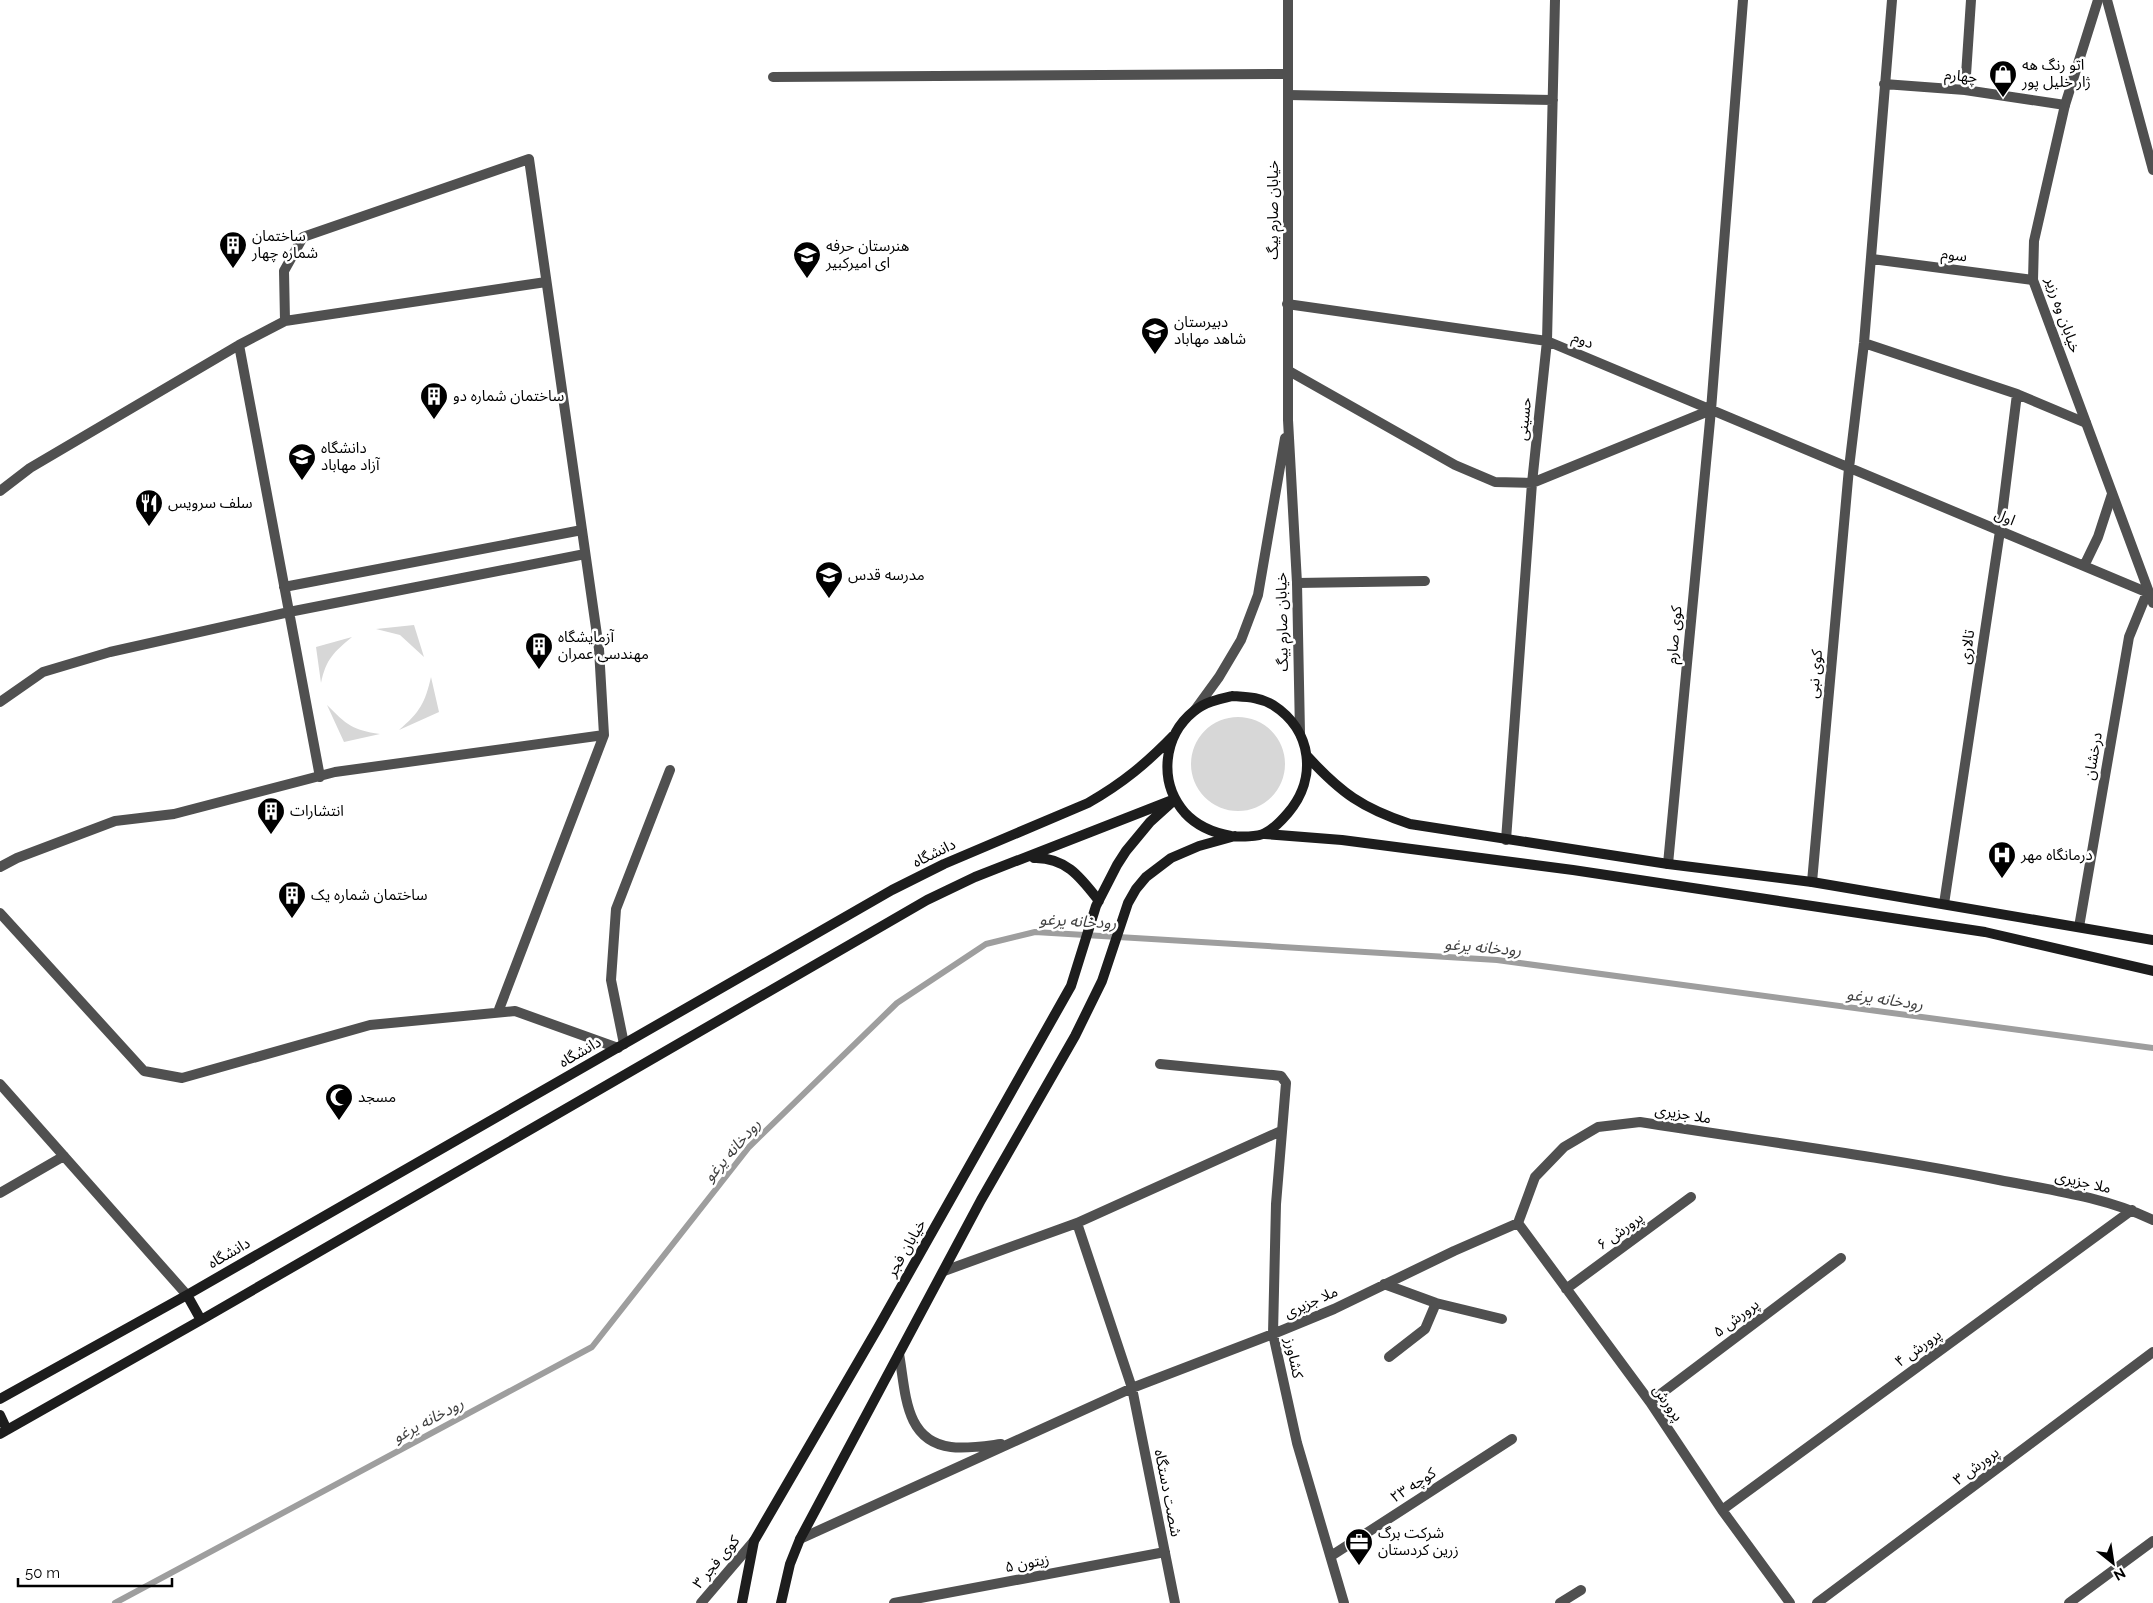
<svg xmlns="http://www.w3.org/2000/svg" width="2153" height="1603" font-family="Raleway,'Noto Sans Arabic',sans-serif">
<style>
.green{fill:#d7d7d7}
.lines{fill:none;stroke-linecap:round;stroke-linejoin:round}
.stream{stroke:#9e9e9e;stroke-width:6}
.service{stroke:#505050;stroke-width:10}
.minor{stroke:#505050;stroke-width:10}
.tertiary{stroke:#505050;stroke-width:10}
.secondary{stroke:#1d1d1d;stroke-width:10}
.labels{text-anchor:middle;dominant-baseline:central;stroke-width:5;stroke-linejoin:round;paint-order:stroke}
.poi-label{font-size:15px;fill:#000;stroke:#fff;text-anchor:start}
.street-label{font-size:15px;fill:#000;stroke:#fff}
.water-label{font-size:16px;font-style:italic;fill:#3f3f3f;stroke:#fff}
</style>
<rect width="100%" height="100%" fill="#fff"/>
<path class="green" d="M 414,625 L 424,657 L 400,635 L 376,629 Z
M 352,637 C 334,652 326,659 321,683 L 316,647 Z
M 431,677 L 439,712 L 399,730 C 420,712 425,703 431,677 Z
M 327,705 C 347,725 352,730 380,734 L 344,742 Z
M1191 764a47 47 0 1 1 94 0a47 47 0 1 1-94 0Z"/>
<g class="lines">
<path class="stream" d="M 115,1603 L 592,1347 L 749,1147 L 897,1003 L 986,944 L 1035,932 L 1497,960 L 2153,1048"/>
<path class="service" d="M 285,321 L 284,271 L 303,237 L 529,159 L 599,649 L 604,735 L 498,1012
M 239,345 L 320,777
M 0,491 L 30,468 L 239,345 L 285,321 L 546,282
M 284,587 L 582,530
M 0,702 L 43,672 L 110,652 L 289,612 L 585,554
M 0,867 L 17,858 L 115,821 L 174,814 L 335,772 L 604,735
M 0,913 L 144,1071 L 182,1078 L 370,1025 L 515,1011 L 618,1048
M 624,1044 L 611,980 L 616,909 L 670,770"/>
<path class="minor" d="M 2107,0 L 2153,170
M 773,77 L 1288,74
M 1884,84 L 1965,90 L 2065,105
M 1965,90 L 1971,0
M 1288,95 L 1553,100
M 1872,259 L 2033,280
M 1287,304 L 1547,341 L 2153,595
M 1864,343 L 2017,394 L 2086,423
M 1289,371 L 1455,465 L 1495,482 L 1532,483 L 1711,410
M 2084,566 L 2098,537 L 2112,494
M 1297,583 L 1425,581
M 1506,840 L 1532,483 L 1547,341 L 1555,0
M 1668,864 L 1711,410 L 1743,0
M 1812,882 L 1849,468 L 1864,343 L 1892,0
M 1944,904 L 2000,531 L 2017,394
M 2079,927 L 2129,637 L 2147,593
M 1160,1064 L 1273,1075 L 1281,1076 L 1286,1083 L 1276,1204 L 1273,1334 L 1297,1443 L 1344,1603
M 0,1084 L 187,1295
M 0,1193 L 64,1156
M 1077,1223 L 1132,1388 L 1175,1603
M 1518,1223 L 1650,1402 L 1722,1510 L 1790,1603
M 944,1271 L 1077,1223 L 1281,1131
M 1384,1284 L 1436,1303 L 1502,1319
M 1566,1289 L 1691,1197
M 899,1354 C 906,1392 904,1441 951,1447 C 967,1449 985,1446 1001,1444
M 1389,1357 L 1425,1329 L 1436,1303
M 1650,1402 L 1841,1258
M 1722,1510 L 2132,1210
M 800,1539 L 1132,1388 L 1273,1334 L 1334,1309 L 1454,1251 L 1518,1223 L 1535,1177 L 1564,1147 L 1598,1127 L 1640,1122 C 1760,1141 1880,1156 1999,1180 C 2051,1190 2105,1197 2153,1220
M 1331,1556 L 1512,1439
M 701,1603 L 754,1541
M 894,1603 L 1165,1552
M 1560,1603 L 1581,1590
M 1817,1603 L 2153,1352
M 2069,1603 L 2153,1541"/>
<path class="tertiary" d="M 1288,0 L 1288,420 L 1297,583 L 1300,733
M 2098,0 L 2065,105 L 2034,241 L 2033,280 L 2153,603
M 1195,710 L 1219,677 L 1241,640 L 1258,595 L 1285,438"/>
<path class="secondary" d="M 1232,696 C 1246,697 1260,697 1273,705 C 1312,730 1318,778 1288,813 C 1282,820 1274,829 1265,833 C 1258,837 1240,837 1231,836 C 1214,833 1197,826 1185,813 C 1158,782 1163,736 1194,711 C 1205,702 1219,699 1232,696 Z
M 1307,756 C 1341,793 1362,808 1410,824 L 1668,864 L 1812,882 L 2153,940
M 1265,834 L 1342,840 L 1573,870 L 1985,932 L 2153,971
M 1034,858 C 1066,857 1081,878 1099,901
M 187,1295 L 201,1320
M 0,1399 L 187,1295 L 892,890 L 944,864 L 1088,803 C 1123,783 1147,763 1175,734
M 0,1415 L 7,1430
M 0,1434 L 201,1320 L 927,900 L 975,877 L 1175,799
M 742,1603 L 754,1541 L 879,1326 L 1071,986 L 1096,906 L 1117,865 L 1126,851 L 1150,822 L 1171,803
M 781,1603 L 790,1564 L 800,1539 L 981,1200 L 1075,1036 L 1102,981 L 1128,903 L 1136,889 L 1146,877 L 1171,858 L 1199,846 L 1235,836"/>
</g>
<defs>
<g id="shop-pin" transform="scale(1.4375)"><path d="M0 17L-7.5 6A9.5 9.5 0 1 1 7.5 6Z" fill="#000" stroke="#fff"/><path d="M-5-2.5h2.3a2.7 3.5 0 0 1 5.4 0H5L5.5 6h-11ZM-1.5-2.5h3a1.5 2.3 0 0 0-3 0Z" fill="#fff"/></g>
<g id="building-pin" transform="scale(1.4375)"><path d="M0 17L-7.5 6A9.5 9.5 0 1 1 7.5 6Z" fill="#000" stroke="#fff"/><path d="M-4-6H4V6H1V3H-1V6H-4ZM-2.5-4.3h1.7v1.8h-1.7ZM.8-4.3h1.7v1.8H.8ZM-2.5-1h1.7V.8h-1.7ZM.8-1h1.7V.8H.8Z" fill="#fff"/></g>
<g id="school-pin" transform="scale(1.4375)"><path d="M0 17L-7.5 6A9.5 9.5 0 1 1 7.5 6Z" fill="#000" stroke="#fff"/><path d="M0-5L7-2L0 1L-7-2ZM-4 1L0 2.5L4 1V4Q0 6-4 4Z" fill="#fff"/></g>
<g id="university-pin" transform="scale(1.4375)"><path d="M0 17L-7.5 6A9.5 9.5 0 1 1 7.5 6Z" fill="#000" stroke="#fff"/><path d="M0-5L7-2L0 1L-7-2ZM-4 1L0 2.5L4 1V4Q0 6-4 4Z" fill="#fff"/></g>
<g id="restaurant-pin" transform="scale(1.4375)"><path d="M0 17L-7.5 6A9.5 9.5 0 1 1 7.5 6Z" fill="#000" stroke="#fff"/><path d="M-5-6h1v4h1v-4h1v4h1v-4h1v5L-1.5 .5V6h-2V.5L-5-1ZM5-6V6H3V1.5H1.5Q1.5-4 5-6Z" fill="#fff"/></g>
<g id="hospital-pin" transform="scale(1.4375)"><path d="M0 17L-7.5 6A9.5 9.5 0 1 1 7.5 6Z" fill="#000" stroke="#fff"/><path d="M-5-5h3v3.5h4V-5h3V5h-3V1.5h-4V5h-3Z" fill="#fff"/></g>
<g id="mosque-pin" transform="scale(1.4375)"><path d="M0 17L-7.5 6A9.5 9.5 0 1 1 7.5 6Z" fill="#000" stroke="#fff"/><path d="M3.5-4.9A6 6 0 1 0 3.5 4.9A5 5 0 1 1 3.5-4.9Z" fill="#fff"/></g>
<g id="office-pin" transform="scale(1.4375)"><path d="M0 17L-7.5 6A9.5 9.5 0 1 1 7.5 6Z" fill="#000" stroke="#fff"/><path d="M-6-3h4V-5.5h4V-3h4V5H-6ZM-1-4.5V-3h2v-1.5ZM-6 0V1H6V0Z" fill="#fff"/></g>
</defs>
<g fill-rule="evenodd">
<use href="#shop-pin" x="2003" y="74"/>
<use href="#building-pin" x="233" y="245"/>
<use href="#school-pin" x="807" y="255"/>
<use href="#school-pin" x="1155" y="331"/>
<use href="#building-pin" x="434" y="396"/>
<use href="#university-pin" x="302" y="457"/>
<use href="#restaurant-pin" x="149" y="503"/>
<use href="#school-pin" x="829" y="575"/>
<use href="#building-pin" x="539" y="646"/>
<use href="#building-pin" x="271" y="811"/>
<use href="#hospital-pin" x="2002" y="855"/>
<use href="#building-pin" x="292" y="895"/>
<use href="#mosque-pin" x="339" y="1097"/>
<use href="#office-pin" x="1359" y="1542"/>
</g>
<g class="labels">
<g class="poi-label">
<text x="2022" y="65">اتو رنگ هه<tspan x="2022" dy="17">ژار خلیل پور</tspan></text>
<text x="252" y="236">ساختمان<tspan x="252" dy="17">شماره چهار</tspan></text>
<text x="826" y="246">هنرستان حرفه<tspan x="826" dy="17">ای امیرکبیر</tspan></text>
<text x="1174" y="322">دبیرستان<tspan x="1174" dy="17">شاهد مهاباد</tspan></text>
<text x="453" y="396">ساختمان شماره دو</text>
<text x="321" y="448">دانشگاه<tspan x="321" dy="17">آزاد مهاباد</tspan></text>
<text x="168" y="503">سلف سرویس</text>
<text x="848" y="575">مدرسه قدس</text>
<text x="558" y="637">آزمایشگاه<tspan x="558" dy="17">مهندسی عمران</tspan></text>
<text x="290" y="811">انتشارات</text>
<text x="2021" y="855">درمانگاه مهر</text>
<text x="311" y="895">ساختمان شماره یک</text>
<text x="358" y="1097">مسجد</text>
<text x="1378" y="1533">شرکت برگ<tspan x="1378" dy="17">زرین کردستان</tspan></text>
</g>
<g class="street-label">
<text transform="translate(1961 76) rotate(6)">چهارم</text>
<text transform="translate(1273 210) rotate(-90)">خیابان صارم بیگ</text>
<text transform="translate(1954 255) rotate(7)">سوم</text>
<text transform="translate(2063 315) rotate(71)">خیابان وه رزیر</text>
<text transform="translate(1583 340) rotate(23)">دوم</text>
<text transform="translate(1524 419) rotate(-84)">حسینی</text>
<text transform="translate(2005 517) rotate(23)">اول</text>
<text transform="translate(1282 622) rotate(-91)">خیابان صارم بیگ</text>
<text transform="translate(1674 635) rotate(-85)">کوی صارم</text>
<text transform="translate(1967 647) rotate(-82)">تالاری</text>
<text transform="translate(1815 674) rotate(-85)">کوی نبی</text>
<text transform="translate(2093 756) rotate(-80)">درخشان</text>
<text transform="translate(934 853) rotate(-26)">دانشگاه</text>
<text transform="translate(580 1052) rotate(-30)">دانشگاه</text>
<text transform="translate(1683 1114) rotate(9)">ملا جزیری</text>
<text transform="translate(2083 1182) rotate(13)">ملا جزیری</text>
<text transform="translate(1620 1231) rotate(-36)">پرورش ۶</text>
<text transform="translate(906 1248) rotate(-60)">خیابان فجر</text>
<text transform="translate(229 1253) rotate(-30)">دانشگاه</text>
<text transform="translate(1311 1302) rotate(-24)">ملا جزیری</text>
<text transform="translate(1736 1318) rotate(-37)">پرورش ۵</text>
<text transform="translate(1918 1348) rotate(-36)">پرورش ۴</text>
<text transform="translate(1294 1358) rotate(78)">کشاورز</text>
<text transform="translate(1668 1403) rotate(55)">پرورش</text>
<text transform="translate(1976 1466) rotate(-37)">پرورش ۳</text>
<text transform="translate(1413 1485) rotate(-33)">کوچه ۲۳</text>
<text transform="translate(1168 1493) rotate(79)">شصت دستگاه</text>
<text transform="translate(716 1562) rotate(-50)">کوی فجر ۳</text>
<text transform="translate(1027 1563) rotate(-11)">زیتون ۵</text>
</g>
<g class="water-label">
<text transform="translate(1078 921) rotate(3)">رودخانه یرغو</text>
<text transform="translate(1483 947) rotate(5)">رودخانه یرغو</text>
<text transform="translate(1885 999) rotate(8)">رودخانه یرغو</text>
<text transform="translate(732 1150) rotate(-49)">رودخانه یرغو</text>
<text transform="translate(428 1420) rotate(-28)">رودخانه یرغو</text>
</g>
</g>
<g transform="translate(2113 1563) rotate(150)" stroke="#ffffff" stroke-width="4" paint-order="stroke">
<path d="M0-4L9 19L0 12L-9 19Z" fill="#000000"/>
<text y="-8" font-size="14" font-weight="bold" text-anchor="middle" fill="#000000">N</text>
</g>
<path d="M18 1578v8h154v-8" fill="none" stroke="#000000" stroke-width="2.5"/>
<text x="25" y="1578" font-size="15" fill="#000000" stroke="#ffffff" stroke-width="4" paint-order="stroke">50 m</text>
</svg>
